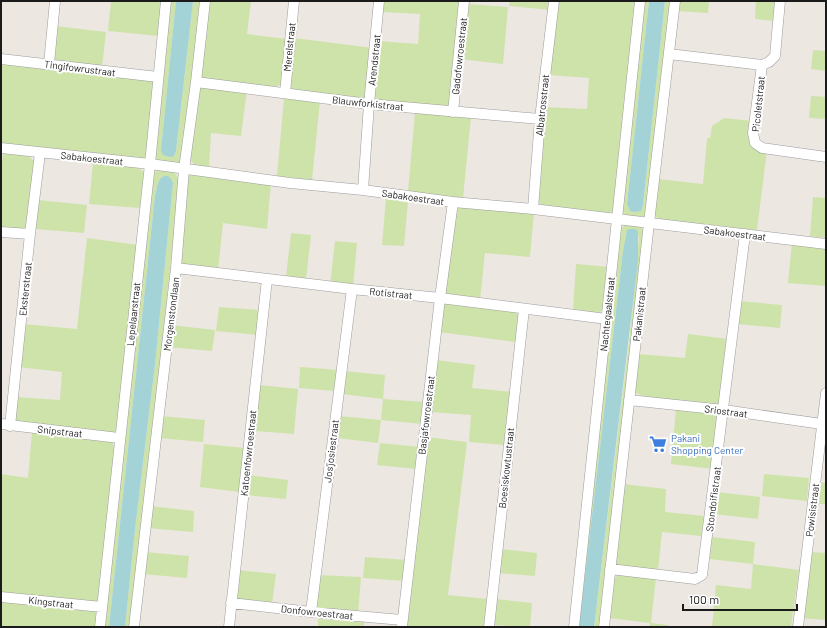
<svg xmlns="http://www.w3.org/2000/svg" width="827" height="628" font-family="Barlow,sans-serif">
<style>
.grass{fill:#cee3a9}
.water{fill:#a3d2d7}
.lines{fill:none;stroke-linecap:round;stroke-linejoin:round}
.minor-casing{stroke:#9c9c9c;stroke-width:11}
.minor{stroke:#fff;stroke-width:10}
.labels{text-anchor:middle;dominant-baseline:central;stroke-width:4;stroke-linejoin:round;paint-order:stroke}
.street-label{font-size:10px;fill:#1b1b1b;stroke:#fff}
.shop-label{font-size:10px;fill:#366cbe;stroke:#fff;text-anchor:start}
</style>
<rect width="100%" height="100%" fill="#ece7e1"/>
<path class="grass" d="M 111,1 L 163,1 L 159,36 L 108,31 Z
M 169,1 L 176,1 L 161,150 L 174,156 L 176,151 L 193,1 L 201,1 L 182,160 L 179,164 L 159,161 L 155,157 Z
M 207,1 L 251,1 L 247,34 L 287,39 L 282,81 L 280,85 L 274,87 L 203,79 L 199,75 Z
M 382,1 L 461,1 L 451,104 L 448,107 L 375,100 L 374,98 L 378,41 L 418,44 L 420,14 L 381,12 Z
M 510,1 L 552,1 L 551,10 L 509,6 Z
M 557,1 L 637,1 L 614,210 L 610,213 L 605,213 L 544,206 L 540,204 L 537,200 L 544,107 L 587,109 L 589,78 L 549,75 Z
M 642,1 L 649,1 L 627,204 L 630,211 L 633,212 L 643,205 L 665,1 L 671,1 L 646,215 C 639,218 628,218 622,212 Z
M 677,1 L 709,1 L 708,13 L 676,11 Z
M 756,1 L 778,1 L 776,21 L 755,19 Z
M 467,4 L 508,7 L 503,64 L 460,59 Z
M 55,26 L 106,32 L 102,67 L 56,62 L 53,59 Z
M 294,38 L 373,48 L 368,95 L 363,100 L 293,91 L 290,86 Z
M 813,50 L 826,51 L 826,71 L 811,69 Z
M 1,62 L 153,80 L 155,87 L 148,154 L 143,159 L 1,144 Z
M 202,86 L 247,90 L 241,136 L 211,133 L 209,167 L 195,166 L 190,159 L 198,90 Z
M 811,96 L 826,97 L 826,119 L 809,118 Z
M 284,98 L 320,101 L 312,180 L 277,176 Z
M 415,112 L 471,117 L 463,198 L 408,192 Z
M 724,118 L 753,121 L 752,130 L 767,150 L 757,230 L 659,219 L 655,216 L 654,213 L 658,179 L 703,184 L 707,138 L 710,138 L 712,126 Z
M 3,153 C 14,154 29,152 35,163 L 26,227 L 20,229 L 1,227 L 1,168 Z
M 93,162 L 136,167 L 144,172 L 140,208 L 89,204 Z
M 161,170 C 173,171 178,171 179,185 L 132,627 L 125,627 L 135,529 L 155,364 L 173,183 L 164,176 C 157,179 157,190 155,196 L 109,627 L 102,627 L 153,174 L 157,171 Z
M 191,174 L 271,183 L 267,229 L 223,223 L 218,270 L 181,265 L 186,179 Z
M 813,197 L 826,198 L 826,238 L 810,236 Z
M 386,199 L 408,201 L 404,246 L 382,245 Z
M 38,200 L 87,205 L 84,233 L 35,229 Z
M 457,206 L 534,213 L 530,257 L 485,253 L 480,300 L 446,294 L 444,291 Z
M 626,224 C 635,225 642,224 645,234 L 601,627 L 594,627 L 630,334 L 639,237 L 627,230 L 623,251 L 579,627 L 576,627 L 621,229 Z
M 291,233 L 311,235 L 306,279 L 286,277 Z
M 87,238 L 138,245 L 118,427 L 116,431 L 112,434 L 19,422 L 14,418 L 16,397 L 60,400 L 62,372 L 19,367 L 23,324 L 77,329 Z
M 335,241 L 357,243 L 353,288 L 330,285 Z
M 792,243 L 826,246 L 826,286 L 788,283 Z
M 576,264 L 610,267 L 605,308 L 598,313 L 573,309 Z
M 739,301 L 782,305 L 780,328 L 737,324 Z
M 446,303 L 516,311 C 523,318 517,332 515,342 L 439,332 L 444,306 Z
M 219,307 L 261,310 L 258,335 L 216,331 Z
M 170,325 L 215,330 L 212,351 L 168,347 Z
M 688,334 L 729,339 L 719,405 L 645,397 L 636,393 L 634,389 L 638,354 L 685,358 Z
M 436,360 L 475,365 L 472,388 L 512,392 L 505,445 L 469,442 L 471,415 L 430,412 Z
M 300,367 L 339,370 L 336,391 L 299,388 Z
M 344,371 L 385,375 L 383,399 L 426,402 L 423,424 L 381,420 L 378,443 L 337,438 L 339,416 L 381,420 L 383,399 L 342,394 Z
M 259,385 L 298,389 L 294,434 L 255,431 Z
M 676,409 L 716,412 L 718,416 L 713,469 L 671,464 Z
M 160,416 L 205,420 L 203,442 L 159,438 Z
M 32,432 L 112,442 L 115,448 L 100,598 L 97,601 L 93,602 L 1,592 L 1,474 L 28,478 Z
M 427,437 L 467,442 L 448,595 L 487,599 L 484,627 L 405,627 Z
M 380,443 L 420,447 L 417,469 L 377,465 Z
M 204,444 L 245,448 L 239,492 L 200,487 Z
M 764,474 L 809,478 L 807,501 L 762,496 Z
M 247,475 L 288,480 L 286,499 L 245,495 Z
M 817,482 L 826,483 L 826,504 L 816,504 Z
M 623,484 L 666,489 L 665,512 L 704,516 L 701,536 L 662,532 L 658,571 L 620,567 L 617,564 L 615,558 Z
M 717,492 L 760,497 L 758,519 L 714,514 Z
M 150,506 L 194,511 L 193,532 L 148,528 Z
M 712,537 L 755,542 L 753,564 L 799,570 L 791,627 L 712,627 L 716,585 L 751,589 L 753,564 L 710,559 Z
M 501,549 L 537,553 L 535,576 L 498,573 Z
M 145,552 L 189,556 L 187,578 L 143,574 Z
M 809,552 L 826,553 L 826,620 L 801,618 Z
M 365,557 L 407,560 L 405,581 L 363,578 Z
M 238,570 L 276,574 L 272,604 L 239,600 L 236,596 Z
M 620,573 L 656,577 L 651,623 L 668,625 L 668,627 L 650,627 L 650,623 L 609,618 L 613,579 Z
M 318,575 L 361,577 L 358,614 L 317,608 L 316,604 Z
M 495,599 L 532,603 L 530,627 L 492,625 Z
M 1,601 L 96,610 L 98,616 L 97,627 L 1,627 Z
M 318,619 L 364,622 L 364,627 L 318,627 Z"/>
<path class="water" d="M 176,1 L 193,1 L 176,151 L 174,156 L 170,157 L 163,155 L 161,150 Z
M 649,1 L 665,1 L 643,205 L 641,211 L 633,212 L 630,211 L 627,204 Z
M 164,176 L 168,176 L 171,179 L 173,183 L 155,364 L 135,529 L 125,627 L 109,627 L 155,196 C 157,190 157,178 164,176 Z
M 630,229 L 636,229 L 638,232 L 638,261 L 594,627 L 579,627 L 623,251 L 627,230 Z"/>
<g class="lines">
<g class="minor-casing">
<path id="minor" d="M 669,54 L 762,65 L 769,62 L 775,56 L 780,1
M 1,59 L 158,77
M 49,64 L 55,1
M 762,65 L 753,133 L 755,143 L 762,148 L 826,157
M 196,82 L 369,104 L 540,119
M 285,93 L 294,1
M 453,112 L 464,1
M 1,148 L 150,164 L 290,183 L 363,190 L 453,202 L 533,209 L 826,244
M 363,190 L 369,104 L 379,1
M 533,209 L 540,119 L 554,1
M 1,232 L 30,234
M 176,268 L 352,289 L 440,298 L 607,319
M 629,400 L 724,410 L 822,424
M 1,424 L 119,438
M 10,426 L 30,234 L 40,153
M 610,569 L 695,579 L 702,575 L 745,234
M 1,597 L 102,607
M 231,603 L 311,612 L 402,620
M 311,612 L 352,289
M 100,627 L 150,164 L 166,1
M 134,627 L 176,268 L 184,169 L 196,82 L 205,1
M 229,627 L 267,279
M 402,627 L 440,298 L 453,202
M 489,627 L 524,309
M 574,627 L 640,1
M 604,627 L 649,223 L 675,1
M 798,627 L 826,393"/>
</g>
<use href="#minor" class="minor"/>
</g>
<defs>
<g id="supermarket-bare" transform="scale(1.38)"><path d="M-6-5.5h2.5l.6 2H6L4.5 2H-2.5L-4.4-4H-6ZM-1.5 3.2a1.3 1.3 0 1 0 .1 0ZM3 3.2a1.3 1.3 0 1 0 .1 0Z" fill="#3f7fe0" stroke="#fff" stroke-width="2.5" paint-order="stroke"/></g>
</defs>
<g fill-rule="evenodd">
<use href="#supermarket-bare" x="658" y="444"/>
</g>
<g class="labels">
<g class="street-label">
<text transform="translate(289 47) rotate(-84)">Merelstraat</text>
<text transform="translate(459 56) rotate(-84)">Gadofowroestraat</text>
<text transform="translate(374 60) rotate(-84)">Arendstraat</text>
<text transform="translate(80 68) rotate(7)">Tingifowrustraat</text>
<text transform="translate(368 103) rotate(6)">Blauwforkistraat</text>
<text transform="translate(758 104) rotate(-84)">Picoletstraat</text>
<text transform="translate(542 105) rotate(-84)">Albatrosstraat</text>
<text transform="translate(92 158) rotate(6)">Sabakoestraat</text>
<text transform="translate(413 197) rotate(8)">Sabakoestraat</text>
<text transform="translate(735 233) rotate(7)">Sabakoestraat</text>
<text transform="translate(25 289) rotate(-84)">Eksterstraat</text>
<text transform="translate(391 293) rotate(6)">Rotistraat</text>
<text transform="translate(133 314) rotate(-84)">Lepelaarstraat</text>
<text transform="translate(171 314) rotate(-83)">Morgenstondlaan</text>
<text transform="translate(607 314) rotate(-84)">Nachtegaalstraat</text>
<text transform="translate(639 314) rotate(-84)">Pakanistraat</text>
<text transform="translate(726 411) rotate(7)">Sriostraat</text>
<text transform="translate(426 415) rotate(-83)">Basjafowroestraat</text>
<text transform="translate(60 431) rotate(6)">Snipstraat</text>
<text transform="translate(331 451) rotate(-83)">Jos'josiestraat</text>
<text transform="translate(248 453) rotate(-84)">Katoenfowroestraat</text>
<text transform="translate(506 468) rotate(-84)">Boesiskowtustraat</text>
<text transform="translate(713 499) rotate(-83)">Stondoifistraat</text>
<text transform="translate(812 510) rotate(-83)">Powisistraat</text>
<text transform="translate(51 602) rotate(6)">Kingstraat</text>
<text transform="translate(317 612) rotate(6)">Donfowroestraat</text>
</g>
<g class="shop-label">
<text x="671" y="438">Pakani<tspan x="671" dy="12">Shopping Center</tspan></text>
</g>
</g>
<rect width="827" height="628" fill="none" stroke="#1b1b1b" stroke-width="4"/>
<path d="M683 604v6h114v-6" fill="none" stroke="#1b1b1b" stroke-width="2"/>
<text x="689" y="604" font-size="12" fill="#1b1b1b" stroke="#ffffff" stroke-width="3" paint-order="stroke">100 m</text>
</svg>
